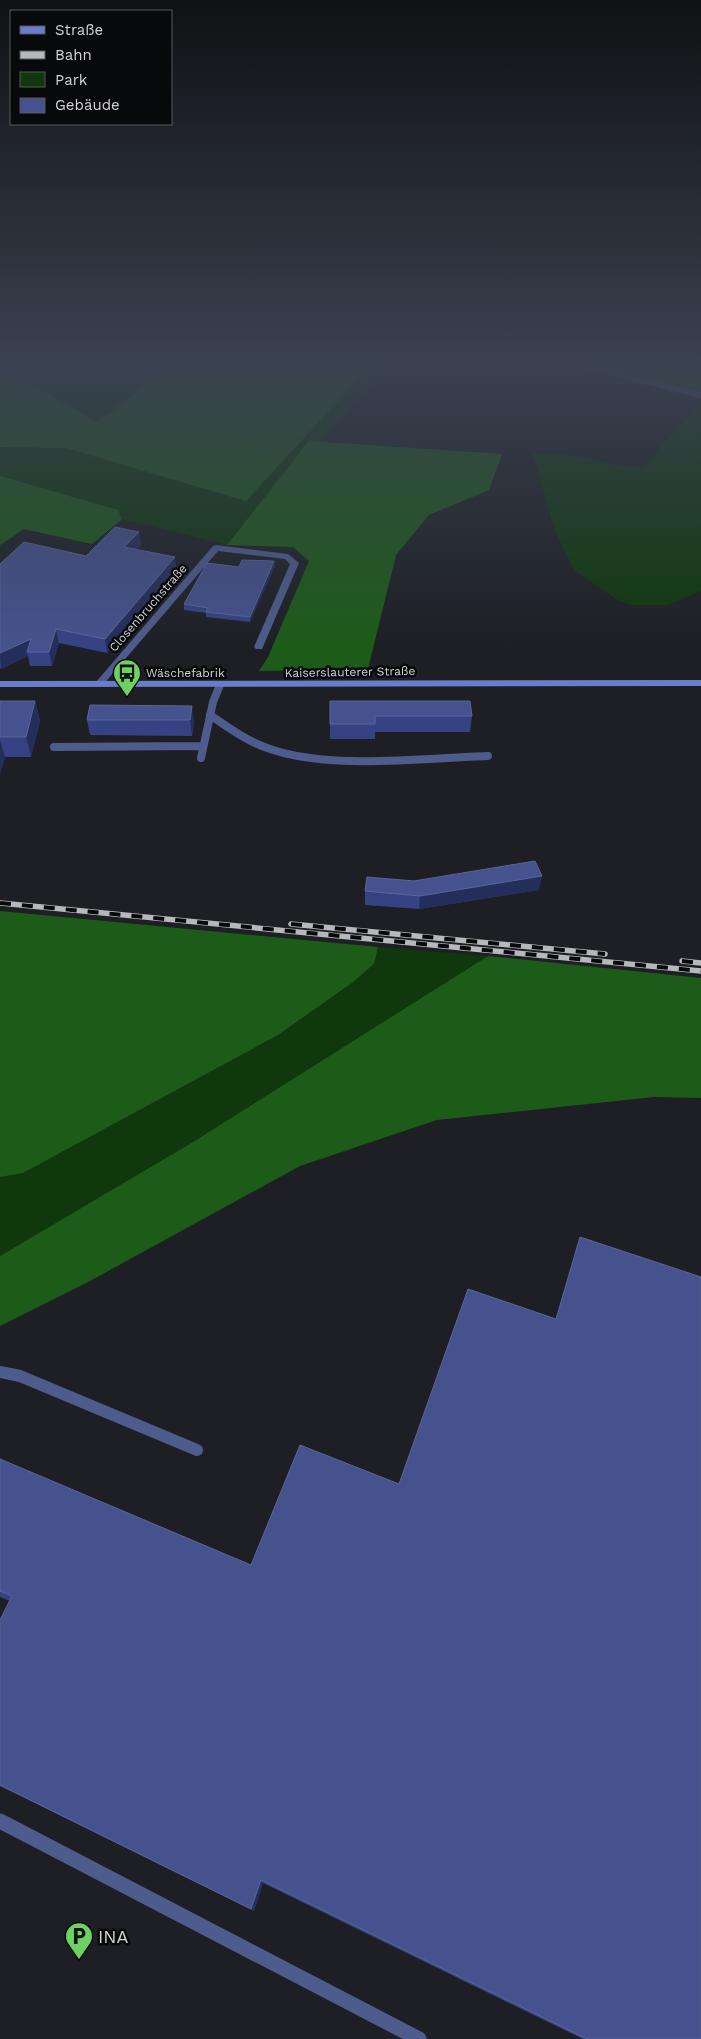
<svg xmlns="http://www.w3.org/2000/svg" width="701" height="2039" font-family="'Work Sans',sans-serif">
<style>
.green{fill:#0f390c}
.forest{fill:#1d5c18}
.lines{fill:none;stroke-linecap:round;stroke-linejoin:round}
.lane-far3{stroke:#4e5c8d;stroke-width:6}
.lane-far2{stroke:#4e5c8d;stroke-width:8}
.lane-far1{stroke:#4e5c8d;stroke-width:12}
.lane{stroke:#4e5c8d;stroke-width:15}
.street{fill:#4e5c8d;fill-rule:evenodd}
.secondary{fill:#687ecd;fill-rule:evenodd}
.rail-casing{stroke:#b6b8bc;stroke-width:5.5}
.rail{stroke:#08090b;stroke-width:4;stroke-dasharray:11;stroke-linecap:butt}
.wall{fill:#354384}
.shaded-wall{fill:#242e5a}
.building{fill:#45528d;stroke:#5b6698}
.labels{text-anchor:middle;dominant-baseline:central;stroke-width:5;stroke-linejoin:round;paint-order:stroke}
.far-street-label{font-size:12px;fill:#d0d2d6;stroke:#08090b}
.far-poi-label{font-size:12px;fill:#d0d2d6;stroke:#08090b;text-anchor:start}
.near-poi-label{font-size:18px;fill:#d0d2d6;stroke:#08090b;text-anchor:start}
</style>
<rect width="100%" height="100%" fill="#1d1f24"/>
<path class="green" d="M 0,363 L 390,363 L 227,545 L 122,519 L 92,544 L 24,529 L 0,545 Z
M 701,406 L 701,591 L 668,605 L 632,605 L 619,601 L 574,570 L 554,529 L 533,453 L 565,454 L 624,467 L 640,467 L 648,463 L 665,441 Z
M 378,947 L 488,956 L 193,1142 L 0,1256 L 0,1177 L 23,1173 L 278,1035 L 352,983 L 374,964 Z"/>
<path class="forest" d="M 177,363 L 366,363 L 363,374 L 246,501 L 66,448 L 0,447 L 0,382 L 32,384 L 96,422 Z
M 579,363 L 701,363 L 701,393 Z
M 309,441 L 502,454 L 489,490 L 429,515 L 396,555 L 368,669 L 259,671 L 268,657 L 309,561 L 293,547 L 227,545 Z
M 0,476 L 118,510 L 122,519 L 92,544 L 24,529 L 0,545 Z
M 0,911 L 378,947 L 374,964 L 352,983 L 278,1035 L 23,1173 L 0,1177 Z
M 488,956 L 701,978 L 701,1098 L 654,1097 L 437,1120 L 300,1166 L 90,1281 L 0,1326 L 0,1256 L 193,1142 Z"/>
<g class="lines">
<path class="lane-far3" d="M 573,363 L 701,395"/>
<path class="lane-far2" d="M 210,715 C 229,728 248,742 270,749 C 331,770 423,758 488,756
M 54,747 L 203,746
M 201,758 L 213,702 L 220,685"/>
<path class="lane-far1" d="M 0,1372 L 20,1376 L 197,1450"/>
<path class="lane" d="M 0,1821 L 419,2039"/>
<path class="street" d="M 216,545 L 288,554 L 299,563 L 262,649 L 256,649 L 254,647 L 290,564 L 285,559 L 218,551 L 102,686 L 96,686 L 96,682 L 213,546 Z"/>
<path class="secondary" d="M 701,680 L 701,686 L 0,687 L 0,681 Z"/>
<g class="rail-casing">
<path id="rail" d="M 0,903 L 701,971
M 291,924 L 605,954
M 682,961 L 701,963"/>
</g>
<use href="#rail" class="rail"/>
</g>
<path class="wall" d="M 139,532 L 141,545 L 137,549 L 177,571 L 107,653 L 59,643 L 52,666 L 30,666 L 28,656 L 1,669 L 0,668 L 0,564 L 86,556 Z
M 274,561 L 275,566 L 250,622 L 206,617 L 206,613 L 184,610 L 184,604 L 239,567 Z
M 0,701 L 35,701 L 40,721 L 31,757 L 5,757 L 0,773 Z
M 330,701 L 472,716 L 470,732 L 375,732 L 375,739 L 330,739 Z
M 90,705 L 194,721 L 192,736 L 90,735 L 87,720 Z
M 414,881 L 539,890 L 419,909 L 365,905 L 365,891 Z
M 0,1459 L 701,2039 L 583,2039 L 263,1883 L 254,1911 L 0,1786 L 0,1620 L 10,1601 L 0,1597 Z"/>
<path class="shaded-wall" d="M 139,532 L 141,545 L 126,560 L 124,547 Z
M 175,557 L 177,571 L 107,653 L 105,639 Z
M 274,561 L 275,566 L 250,622 L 250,617 Z
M 56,629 L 59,643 L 52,666 L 49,652 Z
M 31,639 L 27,652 L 28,656 L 1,669 L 0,653 Z
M 35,701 L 40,721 L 31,757 L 26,737 Z
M 192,706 L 194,721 L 192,736 L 190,720 Z
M 0,740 L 5,757 L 0,773 Z
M 542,876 L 539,890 L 419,909 L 420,896 Z
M 261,1880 L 263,1883 L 254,1911 L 251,1909 Z"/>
<path class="building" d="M 115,527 L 139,532 L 124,547 L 175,557 L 105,639 L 56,629 L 49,652 L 27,652 L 31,639 L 0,653 L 0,564 L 24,542 L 86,556 Z
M 242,560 L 274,561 L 250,617 L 206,612 L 208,608 L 184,604 L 207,563 L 239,567 Z
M 0,701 L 35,701 L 26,737 L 0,737 Z
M 330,701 L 470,701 L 472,716 L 375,716 L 375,724 L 330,724 Z
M 90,705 L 192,706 L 190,720 L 87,720 Z
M 535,861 L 542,876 L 420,896 L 365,891 L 367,877 L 414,881 Z
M 580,1237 L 701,1277 L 701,2039 L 587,2039 L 261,1880 L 251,1909 L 0,1785 L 0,1620 L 12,1596 L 0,1591 L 0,1459 L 251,1565 L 300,1445 L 399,1484 L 468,1289 L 556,1319 Z"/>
<linearGradient id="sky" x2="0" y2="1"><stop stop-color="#101114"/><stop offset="0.56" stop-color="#3a4250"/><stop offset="1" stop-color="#3a4250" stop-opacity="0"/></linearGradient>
<rect width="701" height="648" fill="url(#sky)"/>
<defs>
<g id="bus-pin" transform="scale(1.4375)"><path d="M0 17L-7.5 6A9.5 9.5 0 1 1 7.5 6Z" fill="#6cd362" stroke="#08090b"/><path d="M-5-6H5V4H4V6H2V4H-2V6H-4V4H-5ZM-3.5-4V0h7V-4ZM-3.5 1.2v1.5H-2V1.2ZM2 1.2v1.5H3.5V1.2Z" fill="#111"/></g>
<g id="parking-pin" transform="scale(1.4375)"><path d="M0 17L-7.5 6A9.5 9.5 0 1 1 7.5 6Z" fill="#6cd362" stroke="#08090b"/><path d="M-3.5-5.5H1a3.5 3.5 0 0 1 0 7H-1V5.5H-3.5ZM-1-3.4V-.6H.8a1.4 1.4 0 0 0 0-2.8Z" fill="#111"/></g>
</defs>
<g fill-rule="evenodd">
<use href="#bus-pin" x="127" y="673"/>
<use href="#parking-pin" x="79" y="1936"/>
</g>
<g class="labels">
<g class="far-street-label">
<text transform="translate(148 608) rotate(-49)">Closenbruchstraße</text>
<text transform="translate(350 672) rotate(-1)">Kaiserslauterer Straße</text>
</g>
<g class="far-poi-label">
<text x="146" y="673">Wäschefabrik</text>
</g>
<g class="near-poi-label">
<text x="98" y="1936">INA</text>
</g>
</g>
<rect x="10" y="10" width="162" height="115" fill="#08090b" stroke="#58595c"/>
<rect x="20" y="26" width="25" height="8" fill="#687ecd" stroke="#58595c"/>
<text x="55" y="35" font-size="15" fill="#d0d2d6">Straße</text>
<rect x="20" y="51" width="25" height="8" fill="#b6b8bc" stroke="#58595c"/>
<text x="55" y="60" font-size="15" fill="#d0d2d6">Bahn</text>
<rect x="20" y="72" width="25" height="15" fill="#0f390c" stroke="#58595c"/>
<text x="55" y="85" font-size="15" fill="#d0d2d6">Park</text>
<rect x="20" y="98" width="25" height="15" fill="#45528d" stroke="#58595c"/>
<text x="55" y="110" font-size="15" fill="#d0d2d6">Gebäude</text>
</svg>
